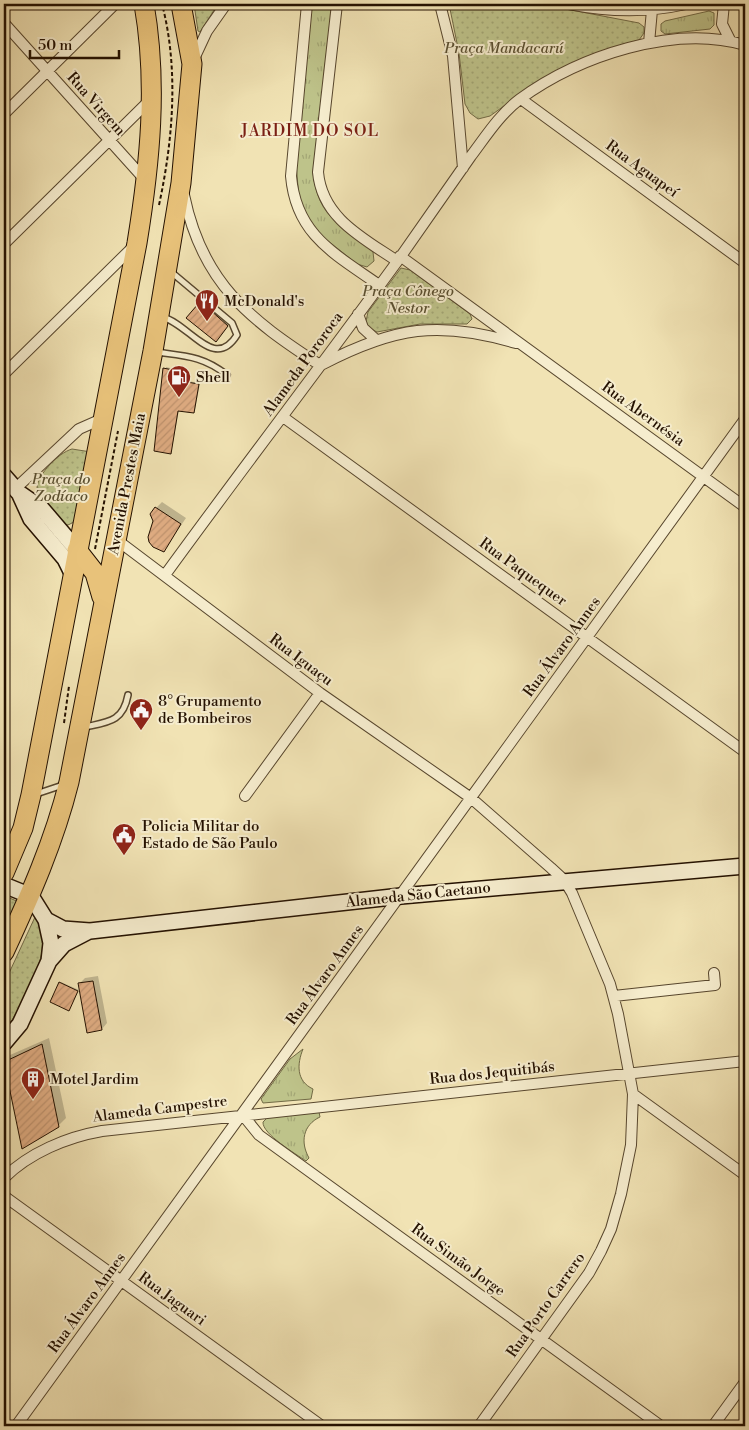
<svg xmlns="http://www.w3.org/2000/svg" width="749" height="1430" font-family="'Libre Bodoni',serif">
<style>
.grass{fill:url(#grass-tufts);stroke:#716a45}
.park{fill:url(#park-dots);stroke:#716a45}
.shadow{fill:#0003}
.building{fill:url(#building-hatch);stroke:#241100}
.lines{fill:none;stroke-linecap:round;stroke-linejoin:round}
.lane-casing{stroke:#57462d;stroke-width:8}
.street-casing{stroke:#57462d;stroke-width:12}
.secondary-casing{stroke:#241100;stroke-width:18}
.highway-casing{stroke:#241100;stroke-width:21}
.path{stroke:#241100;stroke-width:2;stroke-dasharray:4 2.5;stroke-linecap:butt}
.lane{stroke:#f6edce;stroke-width:5}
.street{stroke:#f6edce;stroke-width:10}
.secondary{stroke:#f6edce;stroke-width:15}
.highway{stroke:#e8c27a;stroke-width:19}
.labels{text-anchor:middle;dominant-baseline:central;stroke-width:4;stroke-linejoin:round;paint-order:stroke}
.park-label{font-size:15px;font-style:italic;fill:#5a4f30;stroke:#f6edce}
.street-label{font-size:15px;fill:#241100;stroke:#f6edce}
.poi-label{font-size:15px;fill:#241100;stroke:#f6edce;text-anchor:start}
.neighbourhood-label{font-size:16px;letter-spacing:1px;fill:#7a1f14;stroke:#f6edce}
</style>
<defs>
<pattern id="grass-tufts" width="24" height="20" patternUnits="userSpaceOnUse" patternTransform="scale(1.25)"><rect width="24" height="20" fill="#bec38a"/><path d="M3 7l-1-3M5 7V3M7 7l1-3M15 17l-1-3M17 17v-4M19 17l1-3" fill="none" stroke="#a3a675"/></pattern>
<pattern id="park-dots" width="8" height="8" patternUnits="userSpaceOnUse" patternTransform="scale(1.25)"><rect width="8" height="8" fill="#bec38a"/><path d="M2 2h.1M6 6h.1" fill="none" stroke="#a3a675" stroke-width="1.8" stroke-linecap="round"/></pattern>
<pattern id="building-hatch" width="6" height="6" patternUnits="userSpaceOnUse" patternTransform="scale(1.25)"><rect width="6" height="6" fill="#dfac82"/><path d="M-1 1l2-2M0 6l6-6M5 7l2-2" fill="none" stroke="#bf936e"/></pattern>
</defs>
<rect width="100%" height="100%" fill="#f1e3b4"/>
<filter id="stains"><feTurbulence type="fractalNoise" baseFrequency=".004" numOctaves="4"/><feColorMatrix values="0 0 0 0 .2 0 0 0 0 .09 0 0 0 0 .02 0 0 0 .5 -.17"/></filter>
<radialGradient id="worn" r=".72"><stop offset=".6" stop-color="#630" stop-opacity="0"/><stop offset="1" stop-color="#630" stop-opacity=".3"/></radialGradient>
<path class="grass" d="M 312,4 L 332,4 L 313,173 C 319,222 343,223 373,252 L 374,261 L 367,267 L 357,264 L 322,236 L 307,217 L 299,198 L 296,164 Z
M 709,11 L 714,13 L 714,25 L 710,29 L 665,34 L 661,31 L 661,24 L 665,21 Z
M 303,1049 C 297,1064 296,1081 313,1089 L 311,1099 L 263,1103 L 261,1099 L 290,1059 Z
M 319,1112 L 320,1117 C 303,1125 300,1142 309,1158 L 306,1161 C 296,1154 262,1134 263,1122 L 268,1117 Z"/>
<path class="park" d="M 194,4 L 218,4 L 200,32 L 198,31 Z
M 449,4 L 540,4 L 639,23 L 644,27 L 644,33 L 639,40 L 618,46 L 536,83 L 490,116 L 478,119 L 470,113 L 465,104 L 459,53 Z
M 401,268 L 410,270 L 470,314 L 472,319 L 467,324 L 420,324 L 377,332 L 369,328 L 366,321 L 368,312 Z
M 72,449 L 91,452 L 76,521 L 68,525 L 63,524 L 43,502 L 37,488 C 38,474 58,453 72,449 Z
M 5,896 L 21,903 L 4,937 L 4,898 Z
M 35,917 C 41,928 44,938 42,951 C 41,966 15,1020 4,1031 L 4,984 Z"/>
<path class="shadow" d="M 205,299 L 212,305 L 215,303 L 233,320 L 221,334 L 188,318 Z
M 166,367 L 184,371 L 181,380 L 200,383 L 195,410 L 179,410 L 171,453 Z
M 162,502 L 186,518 L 164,550 L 154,521 L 156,508 Z
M 98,976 L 107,1023 L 102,1029 L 79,984 L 85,978 Z
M 61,982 L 79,990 L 69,1009 L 60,983 Z
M 49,1038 L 66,1118 L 58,1126 L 7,1073 L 4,1065 L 4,1062 L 10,1055 Z"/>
<path class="building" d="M 198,304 L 206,310 L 208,308 L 228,326 L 216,342 L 186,318 Z
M 163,368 L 183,372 L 180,381 L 199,384 L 194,413 L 178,411 L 171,454 L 154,451 Z
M 155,507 L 181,524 L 164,552 L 153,547 L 149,542 L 148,537 L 153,521 L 150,514 Z
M 93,981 L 102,1030 L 87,1033 L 78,983 Z
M 59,982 L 78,991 L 69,1011 L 50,1002 Z
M 42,1044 L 59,1127 L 22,1149 L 4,1062 Z"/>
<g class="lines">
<g class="lane-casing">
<path id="lane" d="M 162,317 C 190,324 214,372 237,335 L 232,323 L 170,271
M 156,352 C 185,356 203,356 227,375
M 85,727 C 108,722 123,722 128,695
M 36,794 L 63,785"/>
</g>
<g class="street-casing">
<path id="street" d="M 307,4 L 291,176 C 296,235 335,254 379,285
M 337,4 L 318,172 C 322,218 363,238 397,261
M 440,4 L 453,56 L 463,168
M 569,4 C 609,12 646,13 686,4
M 724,4 L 722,24 L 730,40
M 4,23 L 147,182
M 649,43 L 652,10
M 193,61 L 207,31 L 226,4
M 521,99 L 745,263
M 4,114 L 115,4
M 184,195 C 202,283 249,319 320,365
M 4,244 L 151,99
M 400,256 L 745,507
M 358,314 L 363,328 L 375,339
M 323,364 C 394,327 439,320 516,343
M 4,374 L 133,247
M 283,417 L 745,752
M 15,489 L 79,429 L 104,418
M 117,540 L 320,693 L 471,798 L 551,868 L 564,880 L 572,893 L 610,984 L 618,1014 L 633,1094 L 631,1145 L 621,1194 L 611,1229 L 601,1251 L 589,1273 L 479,1426
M 165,575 C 242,469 322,365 399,259 C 423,225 447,190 471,156 C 486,136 500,114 520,99 C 579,56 674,24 745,45
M 245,796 L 320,693
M 614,996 L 715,985 L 714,973
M 633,1094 L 745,1175
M 242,1114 L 259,1135 L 661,1426
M 4,1178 C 29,1153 67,1137 102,1131 L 745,1061
M 4,1196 L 322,1426
M 16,1426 L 745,419
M 713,1426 L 745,1382"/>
</g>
<g class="secondary-casing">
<path id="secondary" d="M 4,476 L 19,493 L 42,509 L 77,550
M 20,495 L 31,519 L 65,559 L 73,575
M 4,885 L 31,896 L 46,920 L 51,943 L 49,961 L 20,1024 L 4,1043
M 46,920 L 63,929 L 90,931 L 401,896 L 745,866
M 49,961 L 64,944 L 87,932"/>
</g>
<g class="highway-casing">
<path id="highway" d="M 77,550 L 95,573 L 102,597
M 4,873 L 23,828 L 31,795 L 137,243 C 150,163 158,84 144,4
M 4,952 C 30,896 54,842 69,782 L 153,351 L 181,183 L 192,64 L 181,4"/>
</g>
<path class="path" d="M 159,205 C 173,140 179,69 162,4
M 95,549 L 118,431
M 64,723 L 69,686"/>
<use href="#lane" class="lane"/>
<use href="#street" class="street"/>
<use href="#secondary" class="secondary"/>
<use href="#highway" class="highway"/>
</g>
<defs>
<g id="restaurant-pin" transform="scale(1.25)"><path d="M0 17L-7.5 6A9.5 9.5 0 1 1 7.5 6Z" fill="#8f2418" stroke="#f6edce"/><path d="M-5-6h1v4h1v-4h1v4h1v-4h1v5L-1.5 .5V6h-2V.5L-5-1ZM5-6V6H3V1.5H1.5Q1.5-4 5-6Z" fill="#fff"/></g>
<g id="fuel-pin" transform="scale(1.25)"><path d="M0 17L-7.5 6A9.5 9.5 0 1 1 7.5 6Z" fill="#8f2418" stroke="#f6edce"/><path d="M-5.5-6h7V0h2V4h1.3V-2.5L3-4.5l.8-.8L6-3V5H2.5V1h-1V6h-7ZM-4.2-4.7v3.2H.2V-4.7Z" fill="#fff"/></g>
<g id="civic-pin" transform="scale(1.25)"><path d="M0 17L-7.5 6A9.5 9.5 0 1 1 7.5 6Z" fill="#8f2418" stroke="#f6edce"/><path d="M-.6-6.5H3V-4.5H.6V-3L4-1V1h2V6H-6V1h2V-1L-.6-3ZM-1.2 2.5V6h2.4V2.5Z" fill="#fff"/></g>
<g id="building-pin" transform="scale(1.25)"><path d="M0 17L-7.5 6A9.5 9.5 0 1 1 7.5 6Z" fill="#8f2418" stroke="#f6edce"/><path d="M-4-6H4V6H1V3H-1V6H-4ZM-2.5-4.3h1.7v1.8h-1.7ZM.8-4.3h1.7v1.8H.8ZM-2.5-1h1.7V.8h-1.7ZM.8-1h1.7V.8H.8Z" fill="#fff"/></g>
</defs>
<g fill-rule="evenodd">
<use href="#restaurant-pin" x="207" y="301"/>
<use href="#fuel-pin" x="179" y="377"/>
<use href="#civic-pin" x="141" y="710"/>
<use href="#civic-pin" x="124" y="835"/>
<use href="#building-pin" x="33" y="1079"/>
</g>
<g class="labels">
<g class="park-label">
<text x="504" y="48">Praça Mandacarú</text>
<text x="408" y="291">Praça Cônego<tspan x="408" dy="17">Nestor</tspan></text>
<text x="61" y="479">Praça do<tspan x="61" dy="17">Zodíaco</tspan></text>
</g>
<g class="street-label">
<text transform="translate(96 104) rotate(48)">Rua Virgem</text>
<text transform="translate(642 169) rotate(36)">Rua Aguapeí</text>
<text transform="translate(303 364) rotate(-54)">Alameda Pororoca</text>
<text transform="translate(643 414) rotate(36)">Rua Abernésia</text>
<text transform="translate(127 484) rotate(-79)">Avenida Prestes Maia</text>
<text transform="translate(523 572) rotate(36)">Rua Paquequer</text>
<text transform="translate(562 647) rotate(-54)">Rua Álvaro Annes</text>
<text transform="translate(301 660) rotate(37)">Rua Iguaçu</text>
<text transform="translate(418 895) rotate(-6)">Alameda São Caetano</text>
<text transform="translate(325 975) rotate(-54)">Rua Álvaro Annes</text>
<text transform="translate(492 1073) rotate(-6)">Rua dos Jequitibás</text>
<text transform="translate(160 1109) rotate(-7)">Alameda Campestre</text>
<text transform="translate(458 1260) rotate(36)">Rua Simão Jorge</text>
<text transform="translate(172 1299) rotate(36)">Rua Jaguari</text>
<text transform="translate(87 1303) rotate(-54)">Rua Álvaro Annes</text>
<text transform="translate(546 1305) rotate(-55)">Rua Porto Carrero</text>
</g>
<g class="poi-label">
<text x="224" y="301">McDonald's</text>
<text x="196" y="377">Shell</text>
<text x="158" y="701">8° Grupamento<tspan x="158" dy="17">de Bombeiros</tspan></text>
<text x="142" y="826">Policia Militar do<tspan x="142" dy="17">Estado de São Paulo</tspan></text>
<text x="50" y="1079">Motel Jardim</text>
</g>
<g class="neighbourhood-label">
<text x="310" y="131">JARDIM DO SOL</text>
</g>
</g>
<rect width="749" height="1430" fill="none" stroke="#f1e3b4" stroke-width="20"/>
<rect x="5" y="5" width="739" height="1420" fill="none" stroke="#241100" stroke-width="2.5"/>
<rect x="10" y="10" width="729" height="1410" fill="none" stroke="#241100"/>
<path d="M30 50v8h89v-8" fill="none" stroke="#241100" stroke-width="2.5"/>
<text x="38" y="50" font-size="15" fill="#241100" stroke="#f6edce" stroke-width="4" paint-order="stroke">50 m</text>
<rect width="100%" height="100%" filter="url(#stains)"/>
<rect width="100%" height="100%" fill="url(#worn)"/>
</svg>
